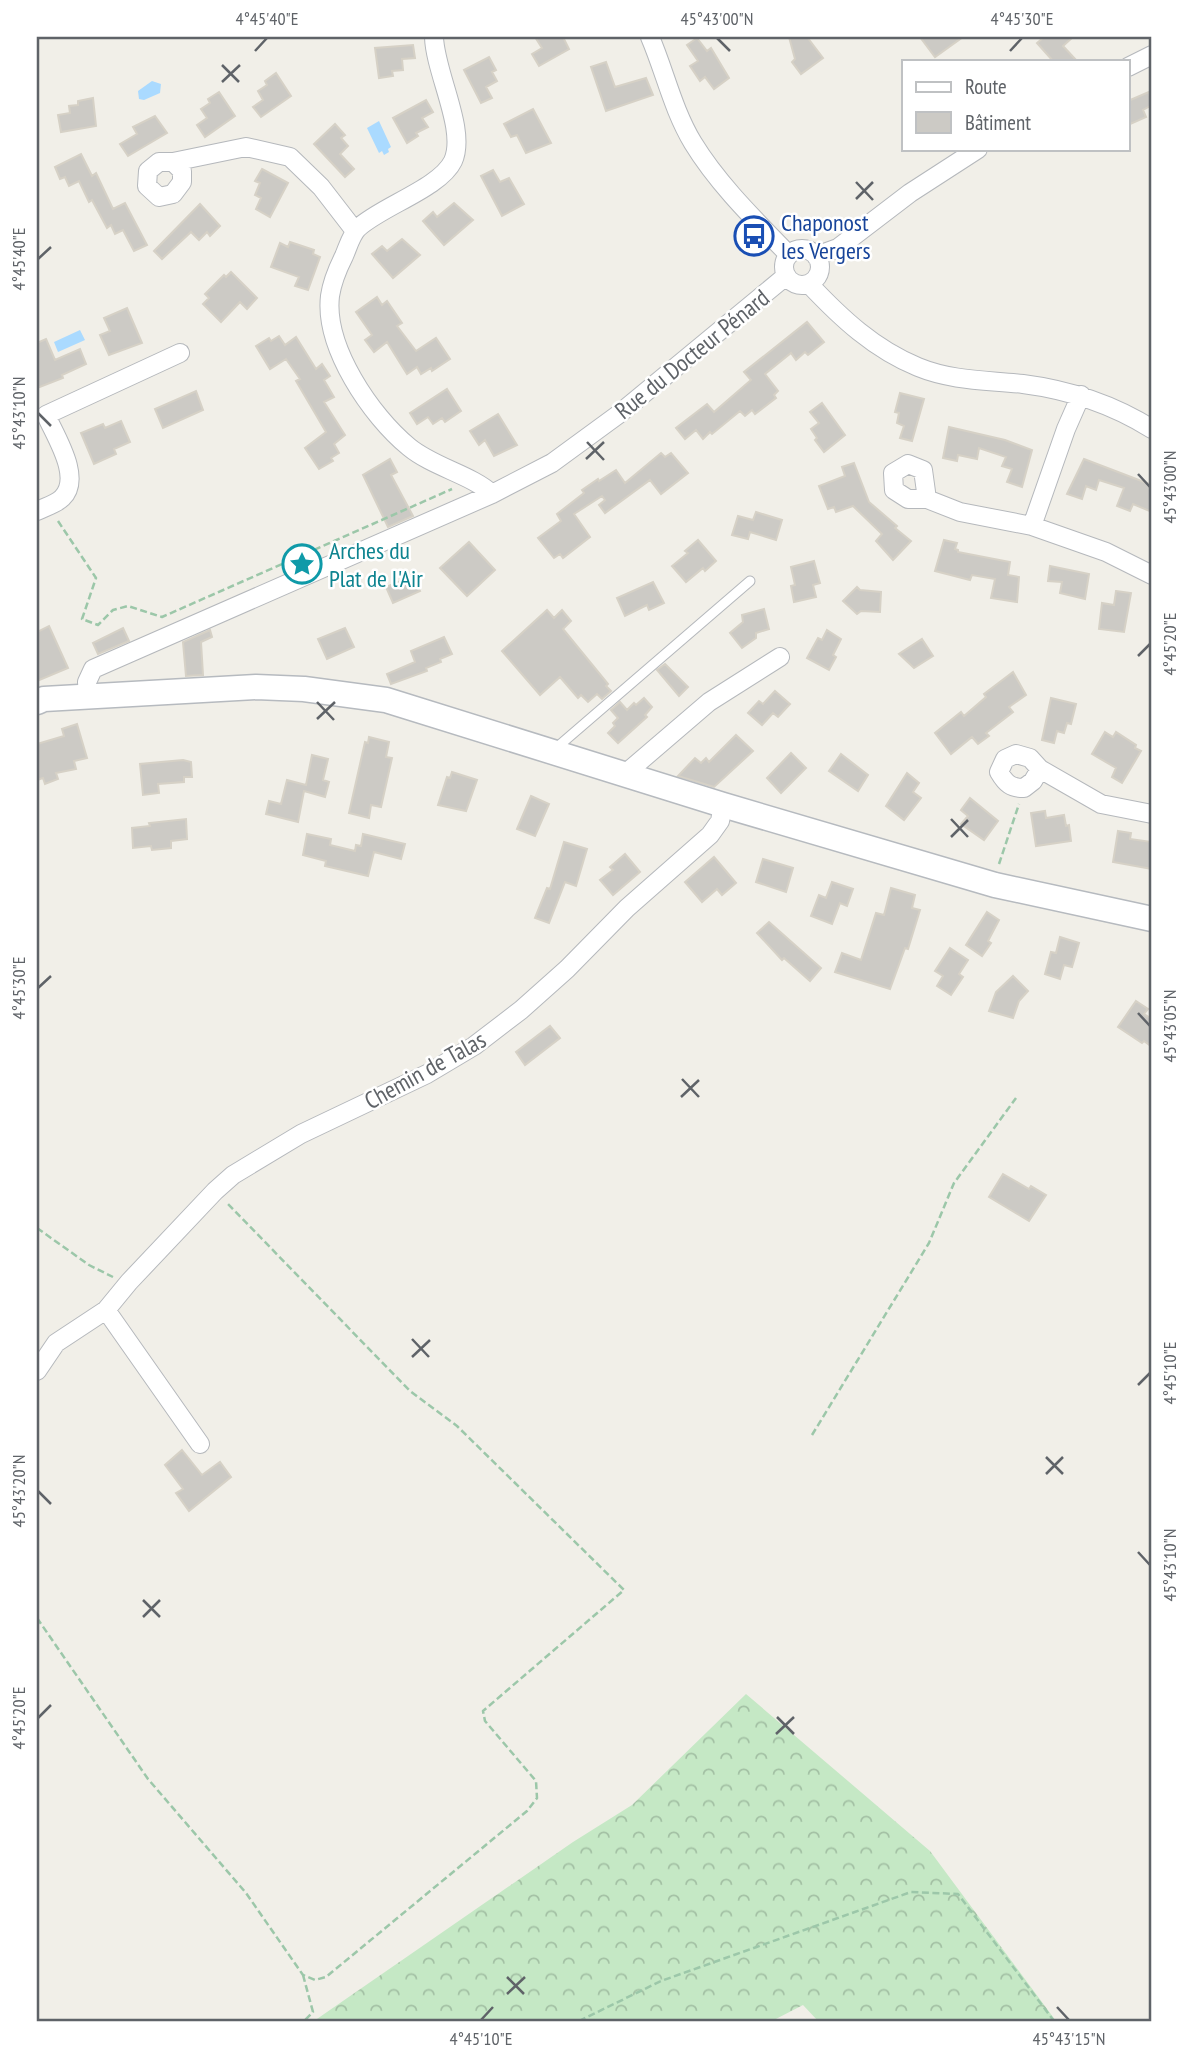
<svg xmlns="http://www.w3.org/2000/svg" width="1189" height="2058" font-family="'PT Sans Narrow',sans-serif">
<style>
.forest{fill:url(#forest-crowns)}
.water{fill:#aadaff}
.building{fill:#cccac5;stroke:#d6d1c6;stroke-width:2}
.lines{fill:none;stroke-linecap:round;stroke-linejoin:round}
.service-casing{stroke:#b5b8bc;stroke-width:11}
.minor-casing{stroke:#b5b8bc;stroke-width:20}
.secondary-casing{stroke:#b6babf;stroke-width:27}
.path{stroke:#9cc7a9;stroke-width:2.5;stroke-dasharray:7 3.5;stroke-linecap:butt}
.service{stroke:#fff;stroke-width:9}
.minor{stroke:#fff;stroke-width:18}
.secondary{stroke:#fff;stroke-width:24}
.ticks{fill:none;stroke:#5f6368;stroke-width:2.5}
.labels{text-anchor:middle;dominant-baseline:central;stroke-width:5;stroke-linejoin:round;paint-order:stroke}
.transit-label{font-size:24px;fill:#164399;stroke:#fff;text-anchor:start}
.street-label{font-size:24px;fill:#5f6368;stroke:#fff}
.culture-label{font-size:24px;fill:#0d838f;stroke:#fff;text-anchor:start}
.neatline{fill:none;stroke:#5f6368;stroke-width:2.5}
.ticks-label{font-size:18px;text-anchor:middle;fill:#5f6368}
</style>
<defs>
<pattern id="forest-crowns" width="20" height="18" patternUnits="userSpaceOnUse" patternTransform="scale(1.75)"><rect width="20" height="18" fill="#c5e8c5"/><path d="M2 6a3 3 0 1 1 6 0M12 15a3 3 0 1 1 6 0" fill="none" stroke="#a3c0a4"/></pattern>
</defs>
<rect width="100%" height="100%" fill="#f1efe8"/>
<path class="forest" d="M 746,1694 L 930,1851 L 1056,2021 L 818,2021 L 803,2005 L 772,2021 L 314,2021 L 573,1842 L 632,1805 Z"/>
<path class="water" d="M 152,81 L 161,84 L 160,93 L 144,100 L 139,99 L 138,91 Z
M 379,121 L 391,147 L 388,149 L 389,152 L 384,155 L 382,151 L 379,153 L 367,128 Z
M 80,330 L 85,340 L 58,352 L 54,342 Z"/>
<path class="building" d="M 535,37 L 563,37 L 569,49 L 539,66 L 532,54 L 542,48 Z
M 789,37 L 807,37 L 823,58 L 801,74 L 792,62 L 795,59 Z
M 920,37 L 963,37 L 935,57 Z
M 1044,37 L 1073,37 L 1063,46 L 1077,61 L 1053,61 L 1037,43 Z
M 697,38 L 707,51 L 711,48 L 729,78 L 714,89 L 705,77 L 700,81 L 690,66 L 698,61 L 687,45 Z
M 413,45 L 415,58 L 402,59 L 403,70 L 392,71 L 393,76 L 379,78 L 375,48 Z
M 489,57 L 496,70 L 492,72 L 497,81 L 486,87 L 492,98 L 481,103 L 464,70 Z
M 606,62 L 615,87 L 646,78 L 653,95 L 606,111 L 591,67 Z
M 276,73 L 291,96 L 261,117 L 253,107 L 263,100 L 258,91 L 267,85 L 265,81 Z
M 219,92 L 235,116 L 205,137 L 197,125 L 207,118 L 201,109 L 210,103 L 208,99 Z
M 1149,92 L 1152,105 L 1143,110 L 1146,117 L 1128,125 L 1128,101 Z
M 93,98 L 96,126 L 61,132 L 58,115 L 70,113 L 69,106 L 78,105 L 78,101 Z
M 426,100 L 433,112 L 422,118 L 428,127 L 416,133 L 418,136 L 407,143 L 393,118 Z
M 533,109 L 551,143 L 526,153 L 517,135 L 511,137 L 504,124 Z
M 155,116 L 167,133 L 128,156 L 120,144 L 137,134 L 133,127 Z
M 335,124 L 345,135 L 341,138 L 348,146 L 340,154 L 354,169 L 345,177 L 314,144 Z
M 81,154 L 92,176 L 96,173 L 113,209 L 125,203 L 147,245 L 134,251 L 123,230 L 115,234 L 111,225 L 107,228 L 92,200 L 89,202 L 79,181 L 69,186 L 65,177 L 60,179 L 55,167 Z
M 262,169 L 288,183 L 270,217 L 256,209 L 261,198 L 255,195 L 260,183 L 255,181 Z
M 493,170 L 500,182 L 509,178 L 524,204 L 502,216 L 481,176 Z
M 454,203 L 473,220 L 444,245 L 423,221 L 433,212 L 437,217 Z
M 200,204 L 220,226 L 210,236 L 207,232 L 199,240 L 191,232 L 162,259 L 154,251 Z
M 402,239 L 420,255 L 393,278 L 372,254 L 382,246 L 387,251 Z
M 290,242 L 314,250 L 313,254 L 320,257 L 308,290 L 295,286 L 299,277 L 271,267 L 280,243 L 288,247 Z
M 231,272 L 257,298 L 247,309 L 240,302 L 221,322 L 203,304 L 209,298 L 205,294 L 224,275 L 226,277 Z
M 377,297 L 382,305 L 387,301 L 402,323 L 397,326 L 416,351 L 436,338 L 450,359 L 432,371 L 431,368 L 421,374 L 417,367 L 407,374 L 387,342 L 374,352 L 365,340 L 372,335 L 356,312 Z
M 127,308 L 142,343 L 109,355 L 100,335 L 110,331 L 104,318 Z
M 807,322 L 824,342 L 808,355 L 805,352 L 796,360 L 791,353 L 765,374 L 778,391 L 774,395 L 776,398 L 755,414 L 752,410 L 745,416 L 740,411 L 712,434 L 710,432 L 703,439 L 696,430 L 685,439 L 676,428 L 707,404 L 714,412 L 751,380 L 744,372 Z
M 279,336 L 285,345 L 296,337 L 316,369 L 322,364 L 330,376 L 324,380 L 334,397 L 324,402 L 345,435 L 334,444 L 339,453 L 331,458 L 333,461 L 319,469 L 305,448 L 326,432 L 296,381 L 300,379 L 286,359 L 270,369 L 256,346 L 269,338 L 271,341 Z
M 46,339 L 55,360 L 80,349 L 86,364 L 62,375 L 63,378 L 37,388 L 37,343 Z
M 447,389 L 461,411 L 445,422 L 442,418 L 433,424 L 428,417 L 417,424 L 410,413 Z
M 196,391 L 203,410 L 163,428 L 155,409 Z
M 900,393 L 924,399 L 912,441 L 900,438 L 904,426 L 897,423 L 899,413 L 895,412 Z
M 822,403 L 845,435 L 824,452 L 815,440 L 817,438 L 811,429 L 819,423 L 810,412 Z
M 498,414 L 517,445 L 494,456 L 485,440 L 479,445 L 470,431 Z
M 121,421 L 130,442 L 114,449 L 116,454 L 94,464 L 81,433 L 103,424 L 105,428 Z
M 949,427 L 1005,440 L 1032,450 L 1022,487 L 1007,482 L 1012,469 L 1002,466 L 1006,457 L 979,448 L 977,459 L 958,455 L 957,461 L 943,458 Z
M 661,453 L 665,457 L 671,453 L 688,473 L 661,494 L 650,480 L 605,513 L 599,505 L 605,500 L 602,496 L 574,514 L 590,537 L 563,558 L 560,554 L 554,558 L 538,538 L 561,521 L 557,514 L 584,493 L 582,490 L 598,479 L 599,481 L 616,470 L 625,483 Z
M 390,459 L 397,472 L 391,475 L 413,516 L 388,527 L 363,475 Z
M 1084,459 L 1152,485 L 1152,512 L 1133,504 L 1130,511 L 1117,506 L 1124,488 L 1099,480 L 1096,490 L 1086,486 L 1082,499 L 1067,494 Z
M 854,463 L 869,502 L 897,526 L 895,528 L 911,541 L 893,560 L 876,541 L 882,534 L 853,506 L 836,512 L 834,507 L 828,509 L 819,486 L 845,476 L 842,467 Z
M 756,512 L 782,520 L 776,540 L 750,532 L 748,539 L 732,535 L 738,516 L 753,520 Z
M 698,540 L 716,561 L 705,571 L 703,568 L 686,582 L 672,566 L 688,553 L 685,551 Z
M 944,540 L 957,543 L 955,549 L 958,550 L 958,552 L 1010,562 L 1008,575 L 1019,577 L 1017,602 L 991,598 L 995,579 L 972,575 L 970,580 L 935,571 Z
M 469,542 L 495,570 L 467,596 L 440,568 Z
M 814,561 L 820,583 L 813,585 L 816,597 L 794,602 L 791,586 L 795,585 L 791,567 Z
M 1050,566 L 1089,574 L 1085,599 L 1060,593 L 1062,582 L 1048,581 Z
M 413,576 L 420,591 L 393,603 L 386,587 Z
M 653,582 L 664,603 L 649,610 L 647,605 L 625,616 L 617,598 Z
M 857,587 L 860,590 L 881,592 L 880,612 L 861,611 L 857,614 L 843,601 Z
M 1116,591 L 1131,593 L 1124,632 L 1099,629 L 1102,603 L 1114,605 Z
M 764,609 L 769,629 L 756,633 L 756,638 L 742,648 L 730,633 L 743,622 L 742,615 Z
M 547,610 L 554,618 L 562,610 L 571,621 L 563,629 L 608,684 L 606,686 L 611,691 L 602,699 L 597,694 L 588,702 L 581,695 L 578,698 L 560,677 L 540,695 L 502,651 Z
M 49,626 L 68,668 L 37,681 L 37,632 Z
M 123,628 L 129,641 L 98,654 L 93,643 Z
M 345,628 L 354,647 L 327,659 L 318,639 Z
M 210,630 L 212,637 L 201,642 L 203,675 L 186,676 L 183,642 Z
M 827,630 L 841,639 L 833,655 L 836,657 L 829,670 L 807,658 L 818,638 L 822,640 Z
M 444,637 L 452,654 L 440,659 L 441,662 L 426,668 L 427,671 L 391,684 L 387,674 L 415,662 L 411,651 Z
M 922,639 L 933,656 L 914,668 L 899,654 Z
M 665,664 L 688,687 L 679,696 L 657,670 Z
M 1013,672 L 1026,695 L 1009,707 L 1013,712 L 986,733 L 989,736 L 978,744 L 972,737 L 951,754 L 935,733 L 961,712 L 964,716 L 986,697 L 984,694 Z
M 775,691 L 790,704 L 778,717 L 773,713 L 762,725 L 748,713 L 759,701 L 763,704 Z
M 644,698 L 652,707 L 645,715 L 647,717 L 618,743 L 608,733 L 615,726 L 613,723 L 618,718 L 611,710 L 620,702 L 627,710 L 634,703 L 636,705 Z
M 1051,698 L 1076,704 L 1071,724 L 1067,723 L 1064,733 L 1057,731 L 1054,743 L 1042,740 Z
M 77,724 L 87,758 L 74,761 L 76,769 L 56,773 L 58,779 L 45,784 L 43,778 L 37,780 L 37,744 L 64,736 L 62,729 Z
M 1105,732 L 1113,737 L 1116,732 L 1136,745 L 1135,748 L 1141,751 L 1122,783 L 1112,777 L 1116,768 L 1092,754 Z
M 736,735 L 753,751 L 714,787 L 678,776 L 695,758 L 701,763 L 706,758 L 709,762 Z
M 369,737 L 389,742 L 386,757 L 392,758 L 381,807 L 371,805 L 369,818 L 349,813 L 365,742 L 368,743 Z
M 791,753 L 806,768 L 781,793 L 767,778 Z
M 841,754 L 868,775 L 858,791 L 829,771 Z
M 312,755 L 328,759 L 323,780 L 329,782 L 325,797 L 304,791 L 298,822 L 266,814 L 269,801 L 281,804 L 287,780 L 306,785 Z
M 183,760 L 191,762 L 192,777 L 184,777 L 184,782 L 158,784 L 159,793 L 143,795 L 140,764 Z
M 452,772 L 477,780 L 466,811 L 438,805 L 447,777 L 450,778 Z
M 907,773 L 919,783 L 913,792 L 921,798 L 904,820 L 886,806 Z
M 531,796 L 549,804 L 535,836 L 517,829 Z
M 970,798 L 998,821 L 984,840 L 961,824 L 968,816 L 961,810 Z
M 1045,811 L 1046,818 L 1064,815 L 1066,826 L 1069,825 L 1071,841 L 1036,846 L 1031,813 Z
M 186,819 L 187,839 L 171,841 L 171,848 L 152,850 L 151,846 L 133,848 L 132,828 L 150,826 L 149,823 Z
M 1118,831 L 1131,833 L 1130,839 L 1152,842 L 1152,869 L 1113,862 Z
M 307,834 L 331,839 L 330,845 L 355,851 L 356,845 L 361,846 L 363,834 L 405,844 L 401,859 L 374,852 L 368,876 L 325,866 L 326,861 L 303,855 Z
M 564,842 L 587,849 L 576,886 L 565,882 L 549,923 L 535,918 L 547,888 L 550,889 Z
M 625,854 L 640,872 L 613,895 L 600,880 L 613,870 L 610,867 Z
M 714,857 L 736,883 L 722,895 L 717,889 L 702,902 L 685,882 Z
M 763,859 L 793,868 L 786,892 L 756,882 Z
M 832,882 L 853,889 L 847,906 L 840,903 L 832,924 L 811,916 L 819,895 L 826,898 Z
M 891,888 L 915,895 L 912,908 L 920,910 L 908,949 L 905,948 L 890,989 L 835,972 L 842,953 L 861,960 L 876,913 L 884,915 Z
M 987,912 L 999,920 L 988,941 L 991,943 L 982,956 L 966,945 Z
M 769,922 L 821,968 L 810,981 L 784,958 L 782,960 L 757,933 Z
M 1060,937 L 1079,943 L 1072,967 L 1064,965 L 1060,979 L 1045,974 L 1051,952 L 1056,953 Z
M 950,948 L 968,960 L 959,974 L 963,977 L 951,995 L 937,986 L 943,976 L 935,971 Z
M 1013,976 L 1028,991 L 1019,1001 L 1013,1018 L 989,1011 L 996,992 Z
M 1136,1001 L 1148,1009 L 1144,1014 L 1152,1019 L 1152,1047 L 1144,1041 L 1142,1043 L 1118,1027 Z
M 550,1026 L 560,1038 L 525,1065 L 516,1052 Z
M 1003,1174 L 1029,1189 L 1031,1186 L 1046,1195 L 1029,1221 L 989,1197 Z
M 182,1450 L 202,1475 L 220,1462 L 231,1477 L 189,1511 L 176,1493 L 183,1489 L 165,1465 Z"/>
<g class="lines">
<g class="service-casing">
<path id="service" d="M 555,749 L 750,581"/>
</g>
<g class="minor-casing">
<path id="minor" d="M 434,37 C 435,73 467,130 453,161 C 440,188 382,206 358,228 C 351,235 348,247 344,256 C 338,268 332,282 330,296 C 324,347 371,416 409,447 C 433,467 472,475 492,494
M 650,37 C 665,72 673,110 693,143 C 718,184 755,220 789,255
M 1128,67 L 1152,55
M 173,162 L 182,171 L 182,182 L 173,194 L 159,197 L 147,186 L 148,171 L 159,162 L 173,162 L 246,147 L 290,157 L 321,187 L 355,231
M784 267a18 18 0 1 1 36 0a18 18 0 1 1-36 0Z
M 816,256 L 838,248 L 910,193 L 978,149
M 809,284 C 841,318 874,349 918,367 C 952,381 987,380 1023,384 C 1070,390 1112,404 1152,429
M 1081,395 L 1066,429 L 1032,526 L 1106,552 L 1152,575
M 927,499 L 923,470 L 908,464 L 893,473 L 894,490 L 908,499 L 927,499 L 960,512 L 1032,526
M 37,511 C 45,507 56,504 62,498 C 83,478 55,436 46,415 L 180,353
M 88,697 L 87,682 L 93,669 L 492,494 L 552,463 L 619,414 L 786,276
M 1040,769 L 1033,781 L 1024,788 C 1011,788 1006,784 999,772 L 1005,759 L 1016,754 L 1030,758 L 1040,769 L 1101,804 L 1152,814
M 625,774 L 709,702 L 780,657
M 106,1310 L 200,1444
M 37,1371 L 56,1343 L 106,1310 L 129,1282 L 215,1191 L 233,1175 L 301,1134 L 427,1074 L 474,1046 L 521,1010 L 567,969 L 627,908 L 710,835 L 720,821 L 723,805"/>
</g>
<g class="secondary-casing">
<path id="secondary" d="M 37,702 L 44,699 L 256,687 L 304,689 L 386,700 L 723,805 L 995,885 L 1152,919"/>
</g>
<path class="path" d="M 58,521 L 96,578 L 82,619 L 98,625 L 113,610 L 128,606 L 162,617 L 452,489
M 999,864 L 1019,804
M 37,1228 L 89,1265 L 113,1277
M 812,1435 L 929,1243 L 954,1183 L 1016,1098
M 37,1618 L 148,1779 L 246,1893 L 303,1975 L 315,1980 L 326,1977 L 527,1811 L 537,1798 L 536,1781 L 485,1721 L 483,1711 L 624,1590 L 457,1426 L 410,1391 L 228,1204
M 303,1975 L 313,2012 L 304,2021
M 579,2021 L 661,1981 L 911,1892 L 958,1894 L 1054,2021"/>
<use href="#service" class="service"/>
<use href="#minor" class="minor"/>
<use href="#secondary" class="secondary"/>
</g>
<path class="ticks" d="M 717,38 L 730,51M 255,51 L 267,38M 1010,51 L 1022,38M 222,65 L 239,82M 222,82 L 240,65M 856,182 L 873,200M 856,199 L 873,182M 38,259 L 51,247M 38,413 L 51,426M 587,442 L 604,460M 586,459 L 604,442M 1138,474 L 1150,487M 1138,656 L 1150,644M 317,702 L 334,720M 317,719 L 335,702M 951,819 L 968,837M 951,837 L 968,820M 38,988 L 51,976M 1138,1013 L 1150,1026M 682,1079 L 699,1097M 681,1097 L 699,1080M 412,1339 L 429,1357M 412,1357 L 430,1340M 1138,1385 L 1150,1373M 1046,1457 L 1063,1474M 1046,1474 L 1063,1457M 38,1491 L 51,1504M 1138,1552 L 1150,1565M 143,1600 L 160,1617M 143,1617 L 160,1600M 777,1717 L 794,1734M 38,1718 L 51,1705M 776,1734 L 794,1717M 507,1977 L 524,1994M 507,1994 L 525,1977M 1057,2007 L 1069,2020M 481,2020 L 493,2007"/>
<defs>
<g id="bus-ring" transform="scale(2.0125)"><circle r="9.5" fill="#fff" stroke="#1a4fb4" stroke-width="1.5"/><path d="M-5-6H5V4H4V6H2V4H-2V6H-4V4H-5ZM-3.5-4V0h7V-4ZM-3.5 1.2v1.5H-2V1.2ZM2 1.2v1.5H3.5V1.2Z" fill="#1a4fb4"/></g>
<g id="sight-ring" transform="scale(2.0125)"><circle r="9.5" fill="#fff" stroke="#0f9aa8" stroke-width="1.5"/><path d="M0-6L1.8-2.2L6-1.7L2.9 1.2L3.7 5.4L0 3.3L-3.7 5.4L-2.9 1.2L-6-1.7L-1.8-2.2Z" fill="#0f9aa8"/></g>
</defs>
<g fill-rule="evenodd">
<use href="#bus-ring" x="754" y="236"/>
<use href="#sight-ring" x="302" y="564"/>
</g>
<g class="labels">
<g class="transit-label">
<text x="781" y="222">Chaponost<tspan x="781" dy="28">les Vergers</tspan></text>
</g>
<g class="street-label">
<text transform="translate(692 354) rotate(-39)">Rue du Docteur Pénard</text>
<text transform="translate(425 1070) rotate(-29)">Chemin de Talas</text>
</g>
<g class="culture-label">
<text x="329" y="550">Arches du<tspan x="329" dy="28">Plat de l'Air</tspan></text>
</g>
</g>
<rect width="1189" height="2058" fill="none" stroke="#ffffff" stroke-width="77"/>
<rect x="902" y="60" width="228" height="91" fill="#ffffff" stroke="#bfc1c3" stroke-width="2"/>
<rect x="916" y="82" width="35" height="10" fill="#ffffff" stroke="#bfc1c3" stroke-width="2"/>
<text x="965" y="94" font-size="21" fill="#5f6368">Route</text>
<rect x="916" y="112" width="35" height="21" fill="#cccac5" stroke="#bfc1c3" stroke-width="2"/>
<text x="965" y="130" font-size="21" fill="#5f6368">Bâtiment</text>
<rect x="38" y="38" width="1112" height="1982" class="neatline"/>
<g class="ticks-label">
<text x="267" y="25">4°45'40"E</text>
<text x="717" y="25">45°43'00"N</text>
<text x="1022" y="25">4°45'30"E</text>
<text transform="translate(19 259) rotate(-90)" y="6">4°45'40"E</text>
<text transform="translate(19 413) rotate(-90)" y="6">45°43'10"N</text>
<text transform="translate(1170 487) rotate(-90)" y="6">45°43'00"N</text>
<text transform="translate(1170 644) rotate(-90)" y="6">4°45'20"E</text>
<text transform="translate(19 988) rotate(-90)" y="6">4°45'30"E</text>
<text transform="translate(1170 1026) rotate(-90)" y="6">45°43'05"N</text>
<text transform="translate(1170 1373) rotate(-90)" y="6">4°45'10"E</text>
<text transform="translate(19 1491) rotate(-90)" y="6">45°43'20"N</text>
<text transform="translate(1170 1565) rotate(-90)" y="6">45°43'10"N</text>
<text transform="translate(19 1718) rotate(-90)" y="6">4°45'20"E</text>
<text x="481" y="2045">4°45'10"E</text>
<text x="1069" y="2045">45°43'15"N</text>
</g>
</svg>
